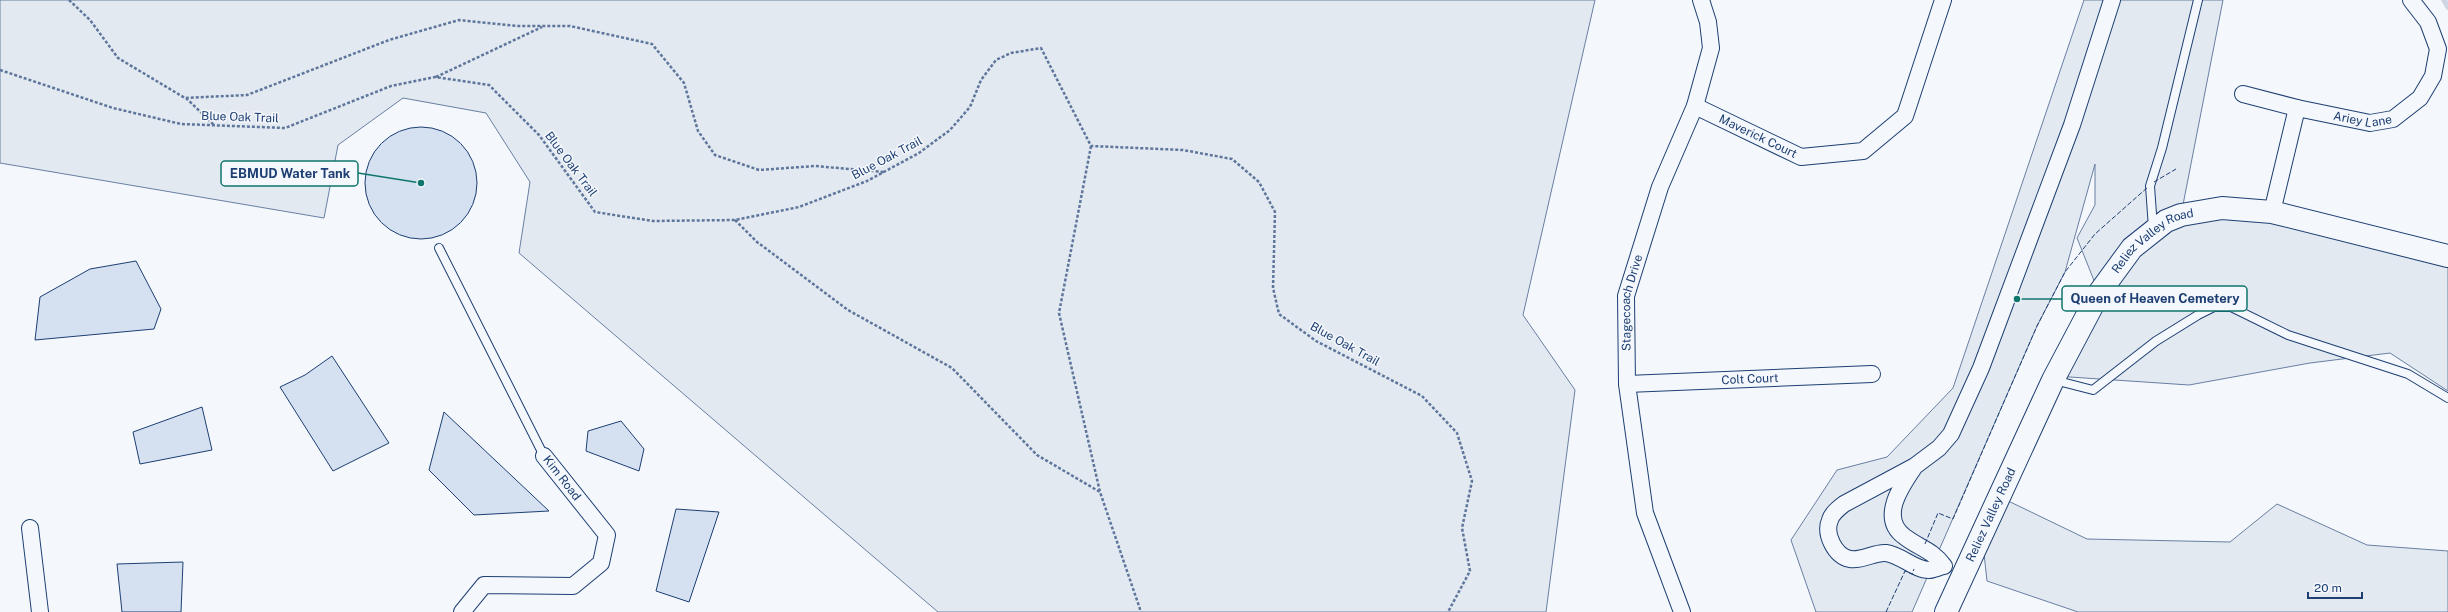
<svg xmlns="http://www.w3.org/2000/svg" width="2448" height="612" font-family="'Public Sans',sans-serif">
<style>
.green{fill:#e3e9f0;stroke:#687fa3}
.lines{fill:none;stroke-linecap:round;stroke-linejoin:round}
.stream{stroke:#cfd7e4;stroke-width:5.5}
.building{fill:#d5e0f0;stroke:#1d3f73}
.service-casing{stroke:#1d3f73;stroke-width:10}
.minor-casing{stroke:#1d3f73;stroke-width:18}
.secondary-casing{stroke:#1d3f73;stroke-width:24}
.path{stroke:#5e769c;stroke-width:2.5;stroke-dasharray:3 2;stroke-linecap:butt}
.service{stroke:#f4f7fb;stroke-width:8}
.minor{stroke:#f4f7fb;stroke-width:16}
.secondary{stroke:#f4f7fb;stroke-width:22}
.fence{stroke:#1d3f73;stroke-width:1;stroke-dasharray:5 2;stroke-linecap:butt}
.labels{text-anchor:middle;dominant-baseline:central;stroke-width:3;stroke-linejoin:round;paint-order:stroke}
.street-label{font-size:12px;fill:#1d3f73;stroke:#f4f7fb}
.leader{fill:none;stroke:#0f766e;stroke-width:1.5}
.callout-dot{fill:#0f766e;stroke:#f4f7fb;stroke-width:1.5}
.callout{fill:#f4f7fb;stroke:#0f766e;stroke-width:1.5}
.callout-label{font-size:13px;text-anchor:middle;font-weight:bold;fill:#1d3f73}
</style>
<rect width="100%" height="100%" fill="#f4f7fb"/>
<path class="green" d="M 0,0 L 1595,0 L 1523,315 L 1575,390 L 1546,612 L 938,612 L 519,253 L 530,182 L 486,113 L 403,98 L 338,145 L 324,218 L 0,163 Z
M 2084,0 L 2223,0 L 2181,215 L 2222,208 L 2448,256 L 2448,391 L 2390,353 L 2310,363 L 2189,385 L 2055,376 L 2099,293 L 2077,238 L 2095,205 L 2095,164 L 2065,272 L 2037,326 L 1912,612 L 1816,612 L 1791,540 L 1837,470 L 1887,457 L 1953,388 Z
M 2000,497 L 2087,539 L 2230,542 L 2277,504 L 2367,545 L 2448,551 L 2448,612 L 2078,612 L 1987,581 L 1982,535 Z"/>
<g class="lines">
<path class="stream" d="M 2444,0 L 2448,7"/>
</g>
<path class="building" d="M365 183a56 56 0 1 1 112 0a56 56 0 1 1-112 0Z
M 136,261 L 161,309 L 154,329 L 35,340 L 40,297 L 90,269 Z
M 332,356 L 389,443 L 333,471 L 280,387 L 305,375 Z
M 202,407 L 212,450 L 140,464 L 133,432 Z
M 444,412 L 549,511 L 474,515 L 429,470 Z
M 621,421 L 644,449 L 639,471 L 586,451 L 588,431 Z
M 676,509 L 719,512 L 689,602 L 656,591 Z
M 183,562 L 181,612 L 122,612 L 117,564 Z"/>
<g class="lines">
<g class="service-casing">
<path id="service" d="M 2153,228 L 2150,186 L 2162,148 L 2198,0
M 439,248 L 544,456
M 2054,380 L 2093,390 L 2156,341 L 2198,315 L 2214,307 L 2231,307 L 2288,335 L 2408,374 L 2448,398"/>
</g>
<g class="minor-casing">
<g id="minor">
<path d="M 2243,94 L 2297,108"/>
<path id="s1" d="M 1695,106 L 1801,157 L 1863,151 L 1905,116 L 1943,0"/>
<path id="s2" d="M 2272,212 L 2297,108 L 2370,123 L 2393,119 L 2420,98 L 2433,76 L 2438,49 L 2428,22 L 2411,0"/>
<path id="s3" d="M 1627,384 L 1872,374"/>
<path d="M 1915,466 C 1902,485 1878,518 1905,537 C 1921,549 1931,549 1944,566 C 1939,567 1933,570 1929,570 C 1915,570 1901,555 1886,553 C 1874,552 1863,561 1850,559 C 1835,556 1824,534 1830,520 C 1832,513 1839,508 1844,504 L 1915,466 L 1939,448 L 1951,434 L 1981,368 L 2072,125 L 2112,0"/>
<path d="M 30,528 L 40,612"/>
<path d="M 462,612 L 484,585 L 573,586 L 601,563 L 607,535 L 544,456"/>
<path id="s4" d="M 1682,612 L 1645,513 L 1627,384 L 1626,296 L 1660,187 L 1695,106 L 1711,48 L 1708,22 L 1701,0"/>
</g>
</g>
<g class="secondary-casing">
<g id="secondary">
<path id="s5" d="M 1946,612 L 2053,380 L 2099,293 L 2132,248 L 2166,221 L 2181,215 L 2222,208 L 2272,212 L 2448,256"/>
</g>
</g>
<path class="path" d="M 69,0 L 90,20 L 118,58 L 185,98 L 247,95 L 389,40 L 459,20 L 517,26 L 570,26 L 652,44 L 684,83 L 698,131 L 715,155 L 759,170 L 815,166 L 884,172
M 0,70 L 113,108 L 181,124 L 285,128 L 391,86 L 435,77 L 489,85 L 539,135 L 595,212 L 653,221 L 735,220 L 799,207 L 867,181 L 919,153 L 950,130 L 970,107 L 981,80 L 996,60 L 1011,53 L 1041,48 L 1091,146 L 1183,150 L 1232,159 L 1259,182 L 1275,212 L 1273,288 L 1279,314 L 1316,341 L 1422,396 L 1457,433 L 1472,481 L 1462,528 L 1470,571 L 1448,612
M 436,77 L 542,27
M 186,98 L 214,125
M 1091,146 L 1059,313 L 1100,492
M 735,220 L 757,242 L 848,310 L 952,368 L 1037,455 L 1100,492 L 1141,612"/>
<use href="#service" class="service"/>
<use href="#minor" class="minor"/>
<use href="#secondary" class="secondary"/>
<path class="fence" d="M 2154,182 L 2176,169
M 1925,544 L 1938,513 L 1953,519 L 2037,326 L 2065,272 L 2095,234 L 2148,187
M 1886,612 L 1905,571 L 1912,574 L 1914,569"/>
</g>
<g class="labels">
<g class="street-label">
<text stroke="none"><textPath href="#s2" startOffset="174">Ariey Lane</textPath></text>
<text transform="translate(240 117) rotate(2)">Blue Oak Trail</text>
<text stroke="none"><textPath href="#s1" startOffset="70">Maverick Court</textPath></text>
<text transform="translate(887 158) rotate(-28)">Blue Oak Trail</text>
<text transform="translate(571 164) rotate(53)">Blue Oak Trail</text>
<text stroke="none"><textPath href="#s5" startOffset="431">Reliez Valley Road</textPath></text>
<text stroke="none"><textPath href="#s4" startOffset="318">Stagecoach Drive</textPath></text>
<text transform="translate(1345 344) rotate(29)">Blue Oak Trail</text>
<text stroke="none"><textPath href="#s3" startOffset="123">Colt Court</textPath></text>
<text transform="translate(562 478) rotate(52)">Kim Road</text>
<text stroke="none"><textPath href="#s5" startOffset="107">Reliez Valley Road</textPath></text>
</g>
</g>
<path class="leader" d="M421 183L358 173M2017 299L2062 299"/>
<g class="callout-dot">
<circle cx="421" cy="183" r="4"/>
<circle cx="2017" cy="299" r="4"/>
</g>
<g class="callout">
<rect x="221" y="161" width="137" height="25" rx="4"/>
<rect x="2062" y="286" width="185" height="25" rx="4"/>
</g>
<g class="callout-label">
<text x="290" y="178">EBMUD Water Tank</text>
<text x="2155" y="303">Queen of Heaven Cemetery</text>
</g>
<path d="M2308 592v6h54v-6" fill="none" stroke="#1d3f73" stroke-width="2"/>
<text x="2314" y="592" font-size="12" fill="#1d3f73" stroke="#f4f7fb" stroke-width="3" paint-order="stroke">20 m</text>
</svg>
